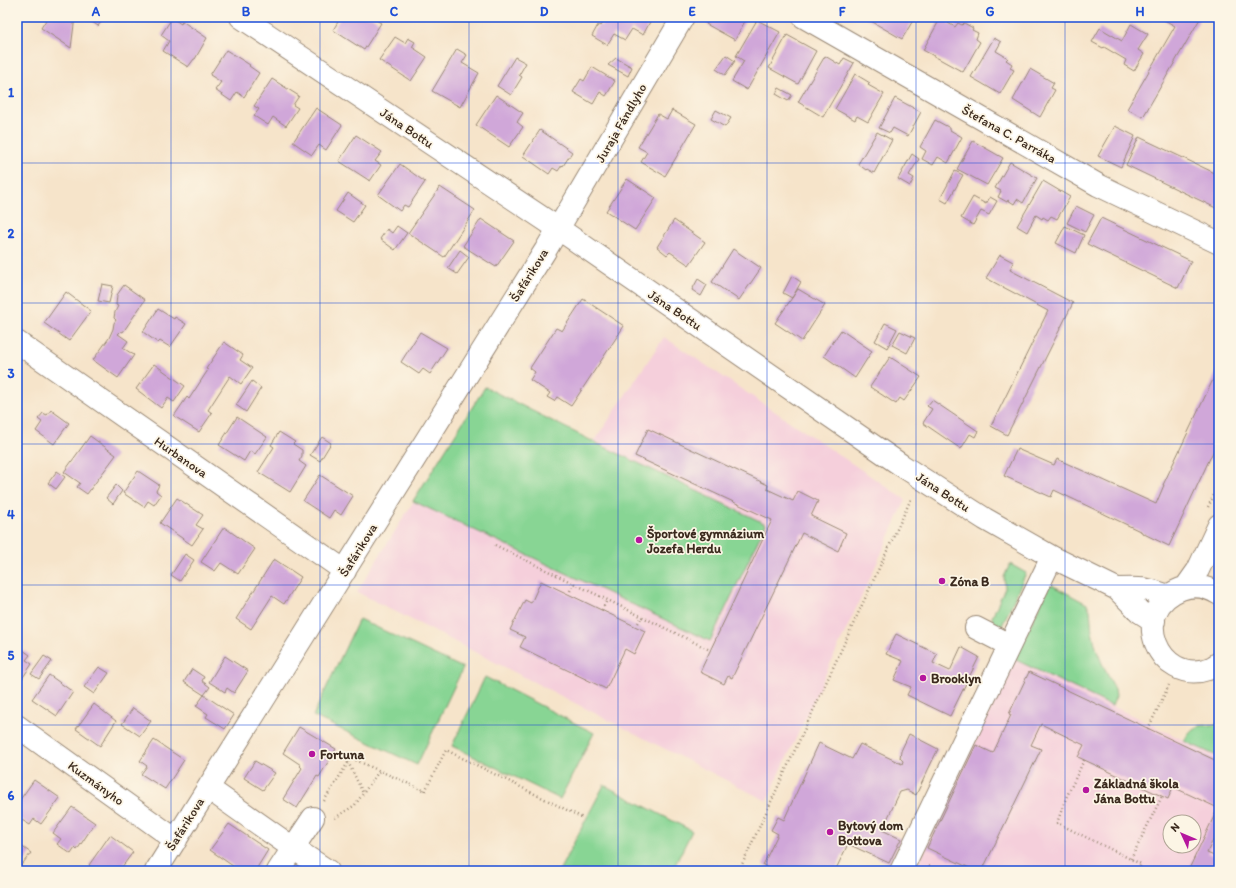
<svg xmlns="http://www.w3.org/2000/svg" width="1236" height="888" font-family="Itim,sans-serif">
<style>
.built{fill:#f5cfdb;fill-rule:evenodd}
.green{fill:#88d594;stroke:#628059}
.building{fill:#d0a7d9}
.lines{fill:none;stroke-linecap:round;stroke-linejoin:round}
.minor-casing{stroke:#988774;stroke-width:24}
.path{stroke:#988774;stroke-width:2.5;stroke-dasharray:1 3;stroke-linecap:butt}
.minor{stroke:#fff;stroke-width:22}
.grid{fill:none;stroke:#1d4ed8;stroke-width:1;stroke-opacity:0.55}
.poi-dot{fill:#b5179e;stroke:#fcf5e5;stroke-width:1.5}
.labels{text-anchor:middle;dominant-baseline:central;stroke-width:3.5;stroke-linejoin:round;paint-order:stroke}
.street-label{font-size:13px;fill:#3b2a1e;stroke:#fcf5e5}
.poi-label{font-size:13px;font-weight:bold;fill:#3b2a1e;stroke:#fcf5e5;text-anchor:start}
.neatline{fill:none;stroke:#1d4ed8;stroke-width:1.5}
.grid-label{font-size:13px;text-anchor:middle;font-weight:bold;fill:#1d4ed8}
</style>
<rect width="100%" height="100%" fill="#fcf5e5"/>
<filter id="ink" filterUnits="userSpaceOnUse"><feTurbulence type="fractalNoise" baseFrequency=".025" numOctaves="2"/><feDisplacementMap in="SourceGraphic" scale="8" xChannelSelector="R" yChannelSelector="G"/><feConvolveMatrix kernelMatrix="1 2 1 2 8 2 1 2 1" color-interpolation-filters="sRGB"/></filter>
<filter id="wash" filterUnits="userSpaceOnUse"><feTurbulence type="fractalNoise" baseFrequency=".012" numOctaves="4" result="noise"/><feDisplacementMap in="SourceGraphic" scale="16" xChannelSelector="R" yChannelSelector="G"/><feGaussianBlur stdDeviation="0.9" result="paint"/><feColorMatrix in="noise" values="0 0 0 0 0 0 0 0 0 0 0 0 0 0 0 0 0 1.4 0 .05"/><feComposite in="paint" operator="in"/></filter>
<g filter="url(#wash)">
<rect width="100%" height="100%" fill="#f6e4ca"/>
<path class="built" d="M 664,337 L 906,500 L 767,801 L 357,592 L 485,387 L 594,442 Z
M 1014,659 L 1219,757 L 1219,871 L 915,871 ZM 1170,822 L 1194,822 L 1194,846 L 1170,846 Z"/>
<path class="green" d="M 485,387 L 594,442 L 766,524 L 710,641 L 413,501 Z
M 1010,564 L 1026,573 L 1001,628 L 993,622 L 992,617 L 1005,588 L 1004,577 Z
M 1050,584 L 1087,604 L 1090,610 L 1092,632 L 1097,651 L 1104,668 L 1115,689 L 1116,696 L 1112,706 L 1014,659 Z
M 359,619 L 463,668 L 417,765 L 313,716 Z
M 485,677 L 594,733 L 560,799 L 452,746 Z
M 1219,724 L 1219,757 L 1184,741 C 1194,722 1200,727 1219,724 Z
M 604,785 L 692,831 L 672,871 L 559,871 Z"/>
<g id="blocks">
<path class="building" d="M 48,17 L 75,17 L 71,48 L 41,28 Z
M 85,17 L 102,17 L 104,18 L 98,26 Z
M 341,17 L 371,17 L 381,23 L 364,50 L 333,30 Z
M 607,17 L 645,17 L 651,20 L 643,35 L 632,29 L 625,40 L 614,34 L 607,45 L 592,36 L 598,25 L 601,26 Z
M 710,17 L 747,17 L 735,40 L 706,24 Z
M 864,17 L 915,17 L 902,39 Z
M 947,17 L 952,17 L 948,23 L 955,27 L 958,23 L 962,25 L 964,23 L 973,28 L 972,30 L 978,33 L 976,39 L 980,42 L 963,72 L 923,50 L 940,19 L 945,21 Z
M 1161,17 L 1201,17 L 1143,117 L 1127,109 L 1175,26 L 1161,18 Z
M 172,18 L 181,24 L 182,21 L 207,38 L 195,59 L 194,59 L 188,67 L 163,51 L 169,41 L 161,35 Z
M 757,20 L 780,32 L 747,90 L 732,81 L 744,61 L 736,56 Z
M 1131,24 L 1148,34 L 1138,50 L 1144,54 L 1134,71 L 1124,65 L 1126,60 L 1104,47 L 1103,48 L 1092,42 L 1100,28 L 1122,41 Z
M 787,35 L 816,51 L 798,84 L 769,68 Z
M 395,37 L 405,43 L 408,38 L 415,42 L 412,47 L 427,57 L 411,81 L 379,60 Z
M 994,38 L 1001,42 L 996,51 L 1008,58 L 1006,60 L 1012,64 L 1010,68 L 1014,70 L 1000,94 L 971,77 Z
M 457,49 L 467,55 L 462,63 L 479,73 L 460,107 L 432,91 Z
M 226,50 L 250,65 L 249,66 L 259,73 L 244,97 L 237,92 L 231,101 L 215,90 L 221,82 L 210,75 Z
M 726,55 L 735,61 L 725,75 L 716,69 Z
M 825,56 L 840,65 L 844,58 L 854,63 L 823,117 L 798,102 Z
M 515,57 L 526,63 L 519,75 L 522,77 L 511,95 L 497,86 Z
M 616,58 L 632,67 L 628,76 L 608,65 Z
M 592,67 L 615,81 L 606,96 L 600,92 L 593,104 L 573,92 L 581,79 L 584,81 Z
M 1030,69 L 1054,83 L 1051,88 L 1055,90 L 1040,117 L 1013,100 Z
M 855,74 L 870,83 L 868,85 L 884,94 L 868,122 L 857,116 L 855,120 L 835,109 Z
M 272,79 L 299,96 L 293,105 L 298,108 L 286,126 L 273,117 L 268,125 L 254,116 L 259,109 L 254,106 Z
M 779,88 L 792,95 L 788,101 L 776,94 Z
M 496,95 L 523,113 L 517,122 L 523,127 L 509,147 L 476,125 Z
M 895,98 L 921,112 L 908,136 L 893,128 L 890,133 L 879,128 Z
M 316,108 L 342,125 L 326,150 L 319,145 L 312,155 L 293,142 Z
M 672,110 L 696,124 L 665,176 L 641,162 L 647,152 L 638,147 L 658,114 L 667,119 Z
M 716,110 L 731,118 L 725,127 L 711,119 Z
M 935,120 L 950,128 L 950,130 L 962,137 L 948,163 L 938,157 L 933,165 L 922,159 L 926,151 L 920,147 Z
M 1115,126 L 1135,136 L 1121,167 L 1098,156 Z
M 540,130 L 572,152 L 563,166 L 562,165 L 558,171 L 553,168 L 549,174 L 523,156 Z
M 877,132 L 892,140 L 874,173 L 867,169 L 866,170 L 858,164 Z
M 356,135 L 382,152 L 375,161 L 381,165 L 370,181 L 339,161 Z
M 1139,137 L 1219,175 L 1219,202 L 1216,208 L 1126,165 Z
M 973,141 L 1003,158 L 987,185 L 957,169 Z
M 912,154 L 919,159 L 909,175 L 914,178 L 910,186 L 898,179 Z
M 1010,162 L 1037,178 L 1023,203 L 1017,199 L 1014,204 L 1008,200 L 1007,202 L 998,197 L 1001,191 L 995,188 Z
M 400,164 L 425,182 L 408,207 L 404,205 L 400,211 L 378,195 Z
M 955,171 L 963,175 L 947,203 L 940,199 Z
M 627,179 L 656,198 L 635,230 L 606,211 Z
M 1043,181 L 1070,197 L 1057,219 L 1051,216 L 1048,220 L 1043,217 L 1042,219 L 1036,215 L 1027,232 L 1017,226 Z
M 440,187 L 475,210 L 444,257 L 408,233 Z
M 348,193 L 365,205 L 353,222 L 336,211 Z
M 973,197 L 986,204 L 990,197 L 997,201 L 989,215 L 981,211 L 973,225 L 961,218 Z
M 1076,206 L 1094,215 L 1085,232 L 1067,223 Z
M 1101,218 L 1191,261 L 1178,288 L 1087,244 Z
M 481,219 L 514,241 L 496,267 L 463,246 Z
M 674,220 L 705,242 L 689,265 L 670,252 L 667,255 L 657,247 Z
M 397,226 L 407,233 L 395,250 L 380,239 L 387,229 L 392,233 Z
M 1065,226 L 1084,235 L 1076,253 L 1056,243 Z
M 733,249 L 761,268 L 739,300 L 712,282 Z
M 460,250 L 469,257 L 457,274 L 448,268 Z
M 1000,255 L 1013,262 L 1010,270 L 1073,303 L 1007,435 L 991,426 L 1048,311 L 986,278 Z
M 792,276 L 801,282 L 792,298 L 783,293 Z
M 698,279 L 707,285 L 701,296 L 692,290 Z
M 102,284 L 113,286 L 109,303 L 98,301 Z
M 124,285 L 145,300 L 123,332 L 121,331 L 118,334 L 128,341 L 123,348 L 134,355 L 118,378 L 93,360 L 109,338 L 113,329 L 114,323 L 116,320 L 114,318 L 115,312 L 118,306 L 116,305 L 117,295 Z
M 798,289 L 825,305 L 802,341 L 775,323 Z
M 66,292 L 91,311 L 69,341 L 44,323 Z
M 583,299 L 624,326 L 571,406 L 557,397 L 554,401 L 547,397 L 550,393 L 530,380 L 535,372 L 530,368 L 556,328 L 562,331 Z
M 158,309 L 174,319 L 175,317 L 186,324 L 170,347 L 160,341 L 158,343 L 143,332 Z
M 885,323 L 897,329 L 887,348 L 875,341 Z
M 841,330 L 872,351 L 855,378 L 824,356 Z
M 900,331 L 915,338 L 907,353 L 892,345 Z
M 420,332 L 447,348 L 430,374 L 423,369 L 419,374 L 401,362 Z
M 224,342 L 243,355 L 240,360 L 252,368 L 241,384 L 230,376 L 208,410 L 212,413 L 199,432 L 174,416 L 187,397 L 189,399 L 208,370 L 206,369 Z
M 890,357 L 921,377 L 904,401 L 900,398 L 896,404 L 870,387 Z
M 154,364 L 185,386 L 174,402 L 168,398 L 161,408 L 136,389 Z
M 1219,367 L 1219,439 L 1169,546 L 1142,533 L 1142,532 L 1054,490 L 1051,497 L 1004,476 L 1017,449 L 1054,465 L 1057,459 L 1156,504 L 1164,485 L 1163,485 Z
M 252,381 L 261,388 L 246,412 L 236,405 Z
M 932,400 L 978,431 L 975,437 L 970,434 L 961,449 L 923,423 L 932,409 L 927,406 Z
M 51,410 L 69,423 L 54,444 L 36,431 L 42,422 L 38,419 L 43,413 L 47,415 Z
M 237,417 L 267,437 L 255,454 L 250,451 L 244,461 L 219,445 Z
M 648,429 L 768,485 L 767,489 L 793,501 L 798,491 L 818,501 L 811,516 L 846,533 L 838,551 L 802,533 L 732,678 L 728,676 L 724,684 L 700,672 L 772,520 L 635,456 Z
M 279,432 L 295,442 L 293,444 L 302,450 L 302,456 L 299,461 L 306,466 L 290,492 L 258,472 L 274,447 L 271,445 Z
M 90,436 L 116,455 L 87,494 L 77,487 L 80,483 L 64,472 Z
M 322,437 L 331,443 L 320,461 L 310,455 Z
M 57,471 L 65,477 L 56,489 L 48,483 Z
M 138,471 L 159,485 L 156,491 L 161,495 L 154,505 L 148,501 L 144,507 L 123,493 Z
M 320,475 L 353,496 L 341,515 L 334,510 L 329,518 L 303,501 Z
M 116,485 L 122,491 L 113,504 L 106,498 Z
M 177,498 L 203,515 L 196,525 L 203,529 L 192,545 L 160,523 Z
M 224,527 L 255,549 L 238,574 L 221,563 L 215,571 L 201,562 Z
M 185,554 L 194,560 L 180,581 L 171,575 Z
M 274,559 L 301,577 L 284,604 L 272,596 L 251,629 L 236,619 Z
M 541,581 L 645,631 L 634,654 L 625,649 L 606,689 L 520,647 L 525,637 L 510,630 L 525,600 L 531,603 Z
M 896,634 L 937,654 L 933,663 L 950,671 L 961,647 L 979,657 L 950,716 L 907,695 L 911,687 L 894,680 L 903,661 L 886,654 Z
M 23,650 L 30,655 L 26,660 L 32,664 L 17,686 L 17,654 L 19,656 Z
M 44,656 L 52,661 L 39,679 L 31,674 Z
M 225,656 L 248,671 L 234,693 L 227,688 L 225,692 L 209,682 Z
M 99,667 L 109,673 L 94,694 L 84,687 Z
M 192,669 L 204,677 L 202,681 L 210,687 L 204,695 L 184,682 Z
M 1029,672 L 1219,762 L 1219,827 L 1207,853 L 1219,858 L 1219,871 L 1188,871 L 1218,808 L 1173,787 L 1168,799 L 1078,757 L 1084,745 L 1041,724 L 1031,745 L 1041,749 L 982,871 L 976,871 L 927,848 L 976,745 L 993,753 L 1011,715 L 1009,714 Z
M 49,675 L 73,692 L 57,716 L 32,699 Z
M 204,695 L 234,715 L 225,729 L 206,717 L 208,714 L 196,706 Z
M 94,704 L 116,721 L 100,746 L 76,729 Z
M 133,708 L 151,721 L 140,736 L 122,724 Z
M 299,727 L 336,749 L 319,777 L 317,776 L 297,808 L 283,799 L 302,768 L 300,766 L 301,765 L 283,753 Z
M 909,734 L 938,749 L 916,795 L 907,790 L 900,792 L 882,830 L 901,839 L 889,863 L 848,844 L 835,871 L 774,871 L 763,865 L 778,834 L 771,830 L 778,817 L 784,820 L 819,743 L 852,759 L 860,744 L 902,764 L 903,761 L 900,758 L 901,751 Z
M 154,740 L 184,760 L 165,789 L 141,774 L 147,766 L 140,761 Z
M 255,761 L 275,773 L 263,790 L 244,778 Z
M 34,780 L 60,798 L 41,824 L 34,819 L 30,825 L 17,817 L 17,804 Z
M 72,807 L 95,823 L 77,850 L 75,848 L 71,854 L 57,844 L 61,839 L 53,833 Z
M 229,824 L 268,850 L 255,871 L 240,871 L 210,850 Z
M 110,835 L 133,852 L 119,871 L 97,871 L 89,865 Z
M 17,843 L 31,853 L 19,868 L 17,866 Z
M 295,863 L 307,871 L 289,871 Z"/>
</g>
</g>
<g filter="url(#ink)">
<use href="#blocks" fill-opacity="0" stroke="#988774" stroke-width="1"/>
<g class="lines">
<g class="minor-casing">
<path id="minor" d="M 241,17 L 559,229 L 901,465 L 985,519 L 1052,557 L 1117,589 L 1140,612 L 1154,621
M 804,17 L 1098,185 L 1219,243
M 17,342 L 345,571
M 1186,587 L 1198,570 L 1219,525
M 1117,589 C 1139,588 1147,588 1168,596
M 1219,594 C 1208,587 1194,584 1181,589 C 1127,610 1159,686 1208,669 C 1212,668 1216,665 1219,663
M 976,628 L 1009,645
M 17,726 L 176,840
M 208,788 L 293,848 L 278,871
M 313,818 L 293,848 L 328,871
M 156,871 L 545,251 L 683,17
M 901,871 L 1052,557"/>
</g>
<path class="path" d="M 1208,507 L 1214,495 L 1219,488
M 495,545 L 710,650
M 570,591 L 573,583
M 602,610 L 607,600
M 638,623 L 642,617
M 1148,729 L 1169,685
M 1084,760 L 1066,798 L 1057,823 L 1141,864 L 1138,871
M 348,762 L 363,793
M 324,801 L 351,758 L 425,791 L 446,750 L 583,818
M 335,818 L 355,805 L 379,771
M 1131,859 L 1162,796
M 929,866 L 939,871
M 739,871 L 911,499"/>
<use href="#minor" class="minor"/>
</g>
</g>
<path class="grid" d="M 171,17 L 171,871M 320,17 L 320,871M 469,17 L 469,871M 618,17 L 618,871M 767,17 L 767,871M 916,17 L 916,871M 1065,17 L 1065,871M 17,163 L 1219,163M 17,303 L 1219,303M 17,444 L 1219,444M 17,585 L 1219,585M 17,725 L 1219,725"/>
<g class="poi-dot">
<circle cx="639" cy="540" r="4"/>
<circle cx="942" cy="581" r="4"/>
<circle cx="923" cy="678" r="4"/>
<circle cx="312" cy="754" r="4"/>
<circle cx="1086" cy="790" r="4"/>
<circle cx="830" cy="832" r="4"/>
</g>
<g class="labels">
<g class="street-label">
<text transform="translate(621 123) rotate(-60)">Juraja Fándlyho</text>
<text transform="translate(407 128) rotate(34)">Jána Bottu</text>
<text transform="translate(1009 134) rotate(29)">Štefana C. Parráka</text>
<text transform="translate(529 275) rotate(-58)">Šafárikova</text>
<text transform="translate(675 310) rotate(34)">Jána Bottu</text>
<text transform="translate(181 457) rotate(35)">Hurbanova</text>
<text transform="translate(943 492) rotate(33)">Jána Bottu</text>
<text transform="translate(358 550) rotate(-58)">Šafárikova</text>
<text transform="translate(96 783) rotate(36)">Kuzmányho</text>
<text transform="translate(185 824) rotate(-58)">Šafárikova</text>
</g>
<g class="poi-label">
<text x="647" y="533">Športové gymnázium<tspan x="647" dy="15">Jozefa Herdu</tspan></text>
<text x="950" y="581">Zóna B</text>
<text x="931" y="678">Brooklyn</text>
<text x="320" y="754">Fortuna</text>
<text x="1094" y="783">Základná škola<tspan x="1094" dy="15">Jána Bottu</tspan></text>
<text x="838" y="825">Bytový dom<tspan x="838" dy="15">Bottova</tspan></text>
</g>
</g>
<rect width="1236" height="888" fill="none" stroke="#fcf5e5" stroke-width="44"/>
<g transform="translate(1182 834) rotate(314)"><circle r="19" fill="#fcf5e5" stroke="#afa495"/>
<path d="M0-3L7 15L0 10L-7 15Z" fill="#b5179e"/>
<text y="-6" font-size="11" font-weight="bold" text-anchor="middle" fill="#3b2a1e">N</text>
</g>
<rect x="22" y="22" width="1192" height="844" class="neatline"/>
<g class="grid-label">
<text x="96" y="16">A</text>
<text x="246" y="16">B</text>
<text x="394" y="16">C</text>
<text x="544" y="16">D</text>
<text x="692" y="16">E</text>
<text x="842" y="16">F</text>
<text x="990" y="16">G</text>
<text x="1140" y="16">H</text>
<text x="11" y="97">1</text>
<text x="11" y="238">2</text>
<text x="11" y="378">3</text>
<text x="11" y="519">4</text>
<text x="11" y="660">5</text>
<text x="11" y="800">6</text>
</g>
</svg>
